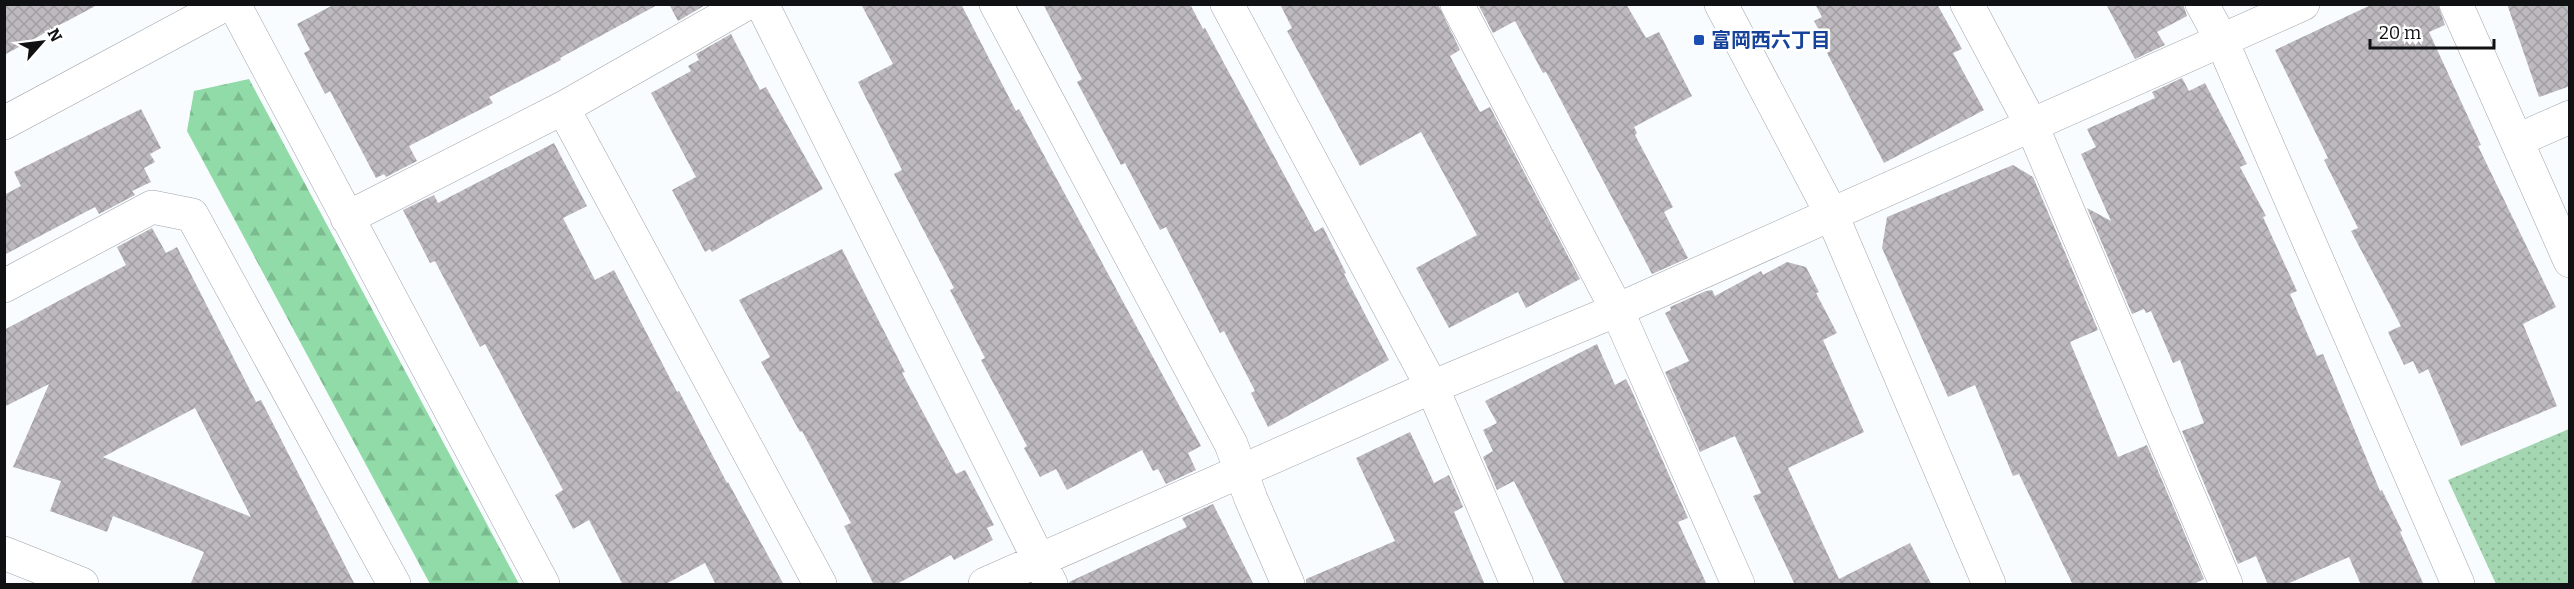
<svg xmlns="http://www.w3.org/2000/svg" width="2574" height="589" font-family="Bitter,'Noto Sans JP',serif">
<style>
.forest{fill:url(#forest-firs)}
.park{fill:url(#park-dots)}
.building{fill:url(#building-cross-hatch);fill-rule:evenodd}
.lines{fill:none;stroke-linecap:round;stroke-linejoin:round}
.minor-casing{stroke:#9fa3a8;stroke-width:34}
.tertiary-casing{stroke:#9fa3a8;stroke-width:34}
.minor{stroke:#fff;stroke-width:33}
.tertiary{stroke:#fff;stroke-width:33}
.transit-dot{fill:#1a4fb4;stroke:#fff;stroke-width:2}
.labels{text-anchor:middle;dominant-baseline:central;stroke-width:5;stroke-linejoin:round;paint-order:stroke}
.transit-label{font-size:20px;font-weight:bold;fill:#164399;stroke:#fff;text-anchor:start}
</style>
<defs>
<pattern id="forest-firs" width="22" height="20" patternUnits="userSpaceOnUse" patternTransform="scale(1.5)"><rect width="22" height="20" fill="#90dba7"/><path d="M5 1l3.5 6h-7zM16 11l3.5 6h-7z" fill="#7bbb8f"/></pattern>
<pattern id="park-dots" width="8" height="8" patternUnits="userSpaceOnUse" patternTransform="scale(1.5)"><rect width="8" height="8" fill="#a3d6b1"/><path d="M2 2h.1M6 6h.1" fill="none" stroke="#8bb797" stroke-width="1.8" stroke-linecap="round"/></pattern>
<pattern id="building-cross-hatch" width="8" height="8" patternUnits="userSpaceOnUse" patternTransform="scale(1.5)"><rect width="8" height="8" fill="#bdb9be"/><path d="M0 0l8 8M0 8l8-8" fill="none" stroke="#a19ea2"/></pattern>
</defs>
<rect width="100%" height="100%" fill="#f9fcfe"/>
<path class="forest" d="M 249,79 L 519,584 L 430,584 L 187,131 L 194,91 Z"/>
<path class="park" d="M 2569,429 L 2569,584 L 2496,584 L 2448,480 Z"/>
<path class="building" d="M 4,4 L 99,4 L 4,55 Z
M 335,4 L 659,4 L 560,58 L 561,60 L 489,97 L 493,103 L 409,146 L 417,161 L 386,177 L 384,174 L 376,178 L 330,91 L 325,94 L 304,53 L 310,50 L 297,24 Z
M 669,4 L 707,4 L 678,21 Z
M 861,4 L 961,4 L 1016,111 L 1019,109 L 1201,446 L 1188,453 L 1196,470 L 1166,484 L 1158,469 L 1153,471 L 1142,450 L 1067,490 L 1056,469 L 1040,477 L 1024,448 L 1027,446 L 981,360 L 985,358 L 950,290 L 954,288 L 894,174 L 902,170 L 858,82 L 893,64 Z
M 1043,4 L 1190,4 L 1203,29 L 1205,28 L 1315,232 L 1323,227 L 1346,273 L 1344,274 L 1389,360 L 1268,427 L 1251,393 L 1255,391 L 1224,331 L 1220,333 L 1166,227 L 1160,230 L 1125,163 L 1121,165 L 1077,82 L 1082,79 Z
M 1280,4 L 1438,4 L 1460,50 L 1450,56 L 1480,112 L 1490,107 L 1580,279 L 1526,308 L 1518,292 L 1449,328 L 1416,268 L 1477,235 L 1421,132 L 1360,166 L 1287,31 L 1292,28 Z
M 1478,4 L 1626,4 L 1646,38 L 1659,32 L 1692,96 L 1634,127 L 1637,133 L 1635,135 L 1673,207 L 1664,212 L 1688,258 L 1652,274 L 1546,72 L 1543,73 L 1515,21 L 1493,33 Z
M 1815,4 L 1937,4 L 1962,49 L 1953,53 L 1984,110 L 1884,163 L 1827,53 L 1830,51 L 1814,21 L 1822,17 Z
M 2106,4 L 2183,4 L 2187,16 L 2157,32 L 2165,45 L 2135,59 Z
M 2373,4 L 2438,4 L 2445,25 L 2429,32 L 2481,145 L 2478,146 L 2556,307 L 2523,324 L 2557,406 L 2461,446 L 2428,369 L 2419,374 L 2413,361 L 2404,365 L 2388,332 L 2401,326 L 2351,231 L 2358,228 L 2324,160 L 2328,158 L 2275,50 Z
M 2507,4 L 2570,4 L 2570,86 L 2539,97 Z
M 731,34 L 760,90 L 766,87 L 823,189 L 712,252 L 710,249 L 705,252 L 672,190 L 696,177 L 651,93 L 691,71 L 688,66 L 699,60 L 696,54 Z
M 2182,78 L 2189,91 L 2205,83 L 2247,164 L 2240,167 L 2266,216 L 2263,217 L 2297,291 L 2290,294 L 2317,356 L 2323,354 L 2380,491 L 2382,490 L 2402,531 L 2400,532 L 2424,585 L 2361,585 L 2349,557 L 2285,585 L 2268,585 L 2256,556 L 2238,564 L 2182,431 L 2204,423 L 2180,360 L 2173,363 L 2151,311 L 2146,313 L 2144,309 L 2132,314 L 2087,208 L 2111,221 L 2081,154 L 2096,147 L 2087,129 L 2155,98 L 2152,92 Z
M 141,109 L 161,148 L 150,154 L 155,162 L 144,168 L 151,182 L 132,191 L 135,195 L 99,214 L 95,207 L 4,255 L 4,195 L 21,186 L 14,172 Z
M 554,143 L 587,206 L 563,218 L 595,280 L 614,270 L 677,392 L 679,391 L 727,483 L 728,482 L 784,585 L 716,585 L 705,563 L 664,585 L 623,585 L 589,520 L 573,529 L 555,495 L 563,490 L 485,344 L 480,347 L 435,261 L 430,263 L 403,210 L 434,195 L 438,203 Z
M 2013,165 L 2033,177 L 2098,330 L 2070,342 L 2118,457 L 2147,445 L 2204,579 L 2192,585 L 2073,585 L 2019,474 L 2013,476 L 1975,385 L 1948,397 L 1882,248 L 1887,217 Z
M 152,228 L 166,253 L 177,247 L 256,402 L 261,400 L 355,585 L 190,585 L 204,552 L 113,516 L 107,532 L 50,511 L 61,481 L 13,467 L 49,384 L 4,407 L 4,330 L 126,265 L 117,247 ZM 195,408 L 251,517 L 103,457 Z
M 842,249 L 905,372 L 902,373 L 956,474 L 965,470 L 994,525 L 987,528 L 993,540 L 954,560 L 951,555 L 895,585 L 874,585 L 844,526 L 851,523 L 802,431 L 800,432 L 761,362 L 770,357 L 739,300 Z
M 1787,262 L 1806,267 L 1819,292 L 1816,293 L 1837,333 L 1823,340 L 1864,432 L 1788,468 L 1839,579 L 1910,543 L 1932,585 L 1795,585 L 1753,496 L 1761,493 L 1735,436 L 1700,452 L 1665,372 L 1689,361 L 1665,313 L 1671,310 L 1670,307 L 1706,291 L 1712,290 L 1715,296 L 1761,271 L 1763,275 Z
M 1597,344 L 1615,385 L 1626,379 L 1631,389 L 1688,518 L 1678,522 L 1707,585 L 1565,585 L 1514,481 L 1497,490 L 1483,457 L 1493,451 L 1483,430 L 1497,423 L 1485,401 Z
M 1410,432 L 1434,483 L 1449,475 L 1463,507 L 1454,512 L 1485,585 L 1306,585 L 1306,579 L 1395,541 L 1356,458 Z
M 1213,504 L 1254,585 L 1070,585 L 1069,582 L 1187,527 L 1182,518 Z"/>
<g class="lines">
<g class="minor-casing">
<path id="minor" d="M 234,4 L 543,584
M 762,4 L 1051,584
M 996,4 L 1231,444 L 1251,499 L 1288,584
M 1227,4 L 1432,387 L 1517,584
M 1457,4 L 1617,310 L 1738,584
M 1967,4 L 2032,126 L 2226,584
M 2202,4 L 2221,39 L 2458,584
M 2456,4 L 2570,261
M 563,108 L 820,584
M 2518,140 L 2570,117
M 347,218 L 563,108 L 746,4
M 4,286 L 152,207 L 192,215 L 394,584
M 4,553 L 82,584
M 985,584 L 1432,387 L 1617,310 L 2303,4"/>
</g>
<g class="tertiary-casing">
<path id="tertiary" d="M 1721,4 L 1831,213 L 1989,584
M 4,123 L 226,4"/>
</g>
<use href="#minor" class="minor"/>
<use href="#tertiary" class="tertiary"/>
</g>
<rect class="transit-dot" x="1693" y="34" width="12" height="12" rx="3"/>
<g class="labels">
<g class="transit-label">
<text x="1711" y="40">富岡西六丁目</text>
</g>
</g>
<rect width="2574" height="589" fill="none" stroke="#101113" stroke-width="12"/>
<g transform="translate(42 42) rotate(62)" stroke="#ffffff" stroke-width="4.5" paint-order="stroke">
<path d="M0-4.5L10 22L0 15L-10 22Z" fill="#101113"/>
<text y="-9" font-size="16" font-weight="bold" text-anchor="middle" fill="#101113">N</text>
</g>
<path d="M2370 39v9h124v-9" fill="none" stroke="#101113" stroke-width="3"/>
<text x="2379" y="39" font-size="18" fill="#101113" stroke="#ffffff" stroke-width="4.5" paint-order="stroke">20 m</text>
</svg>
